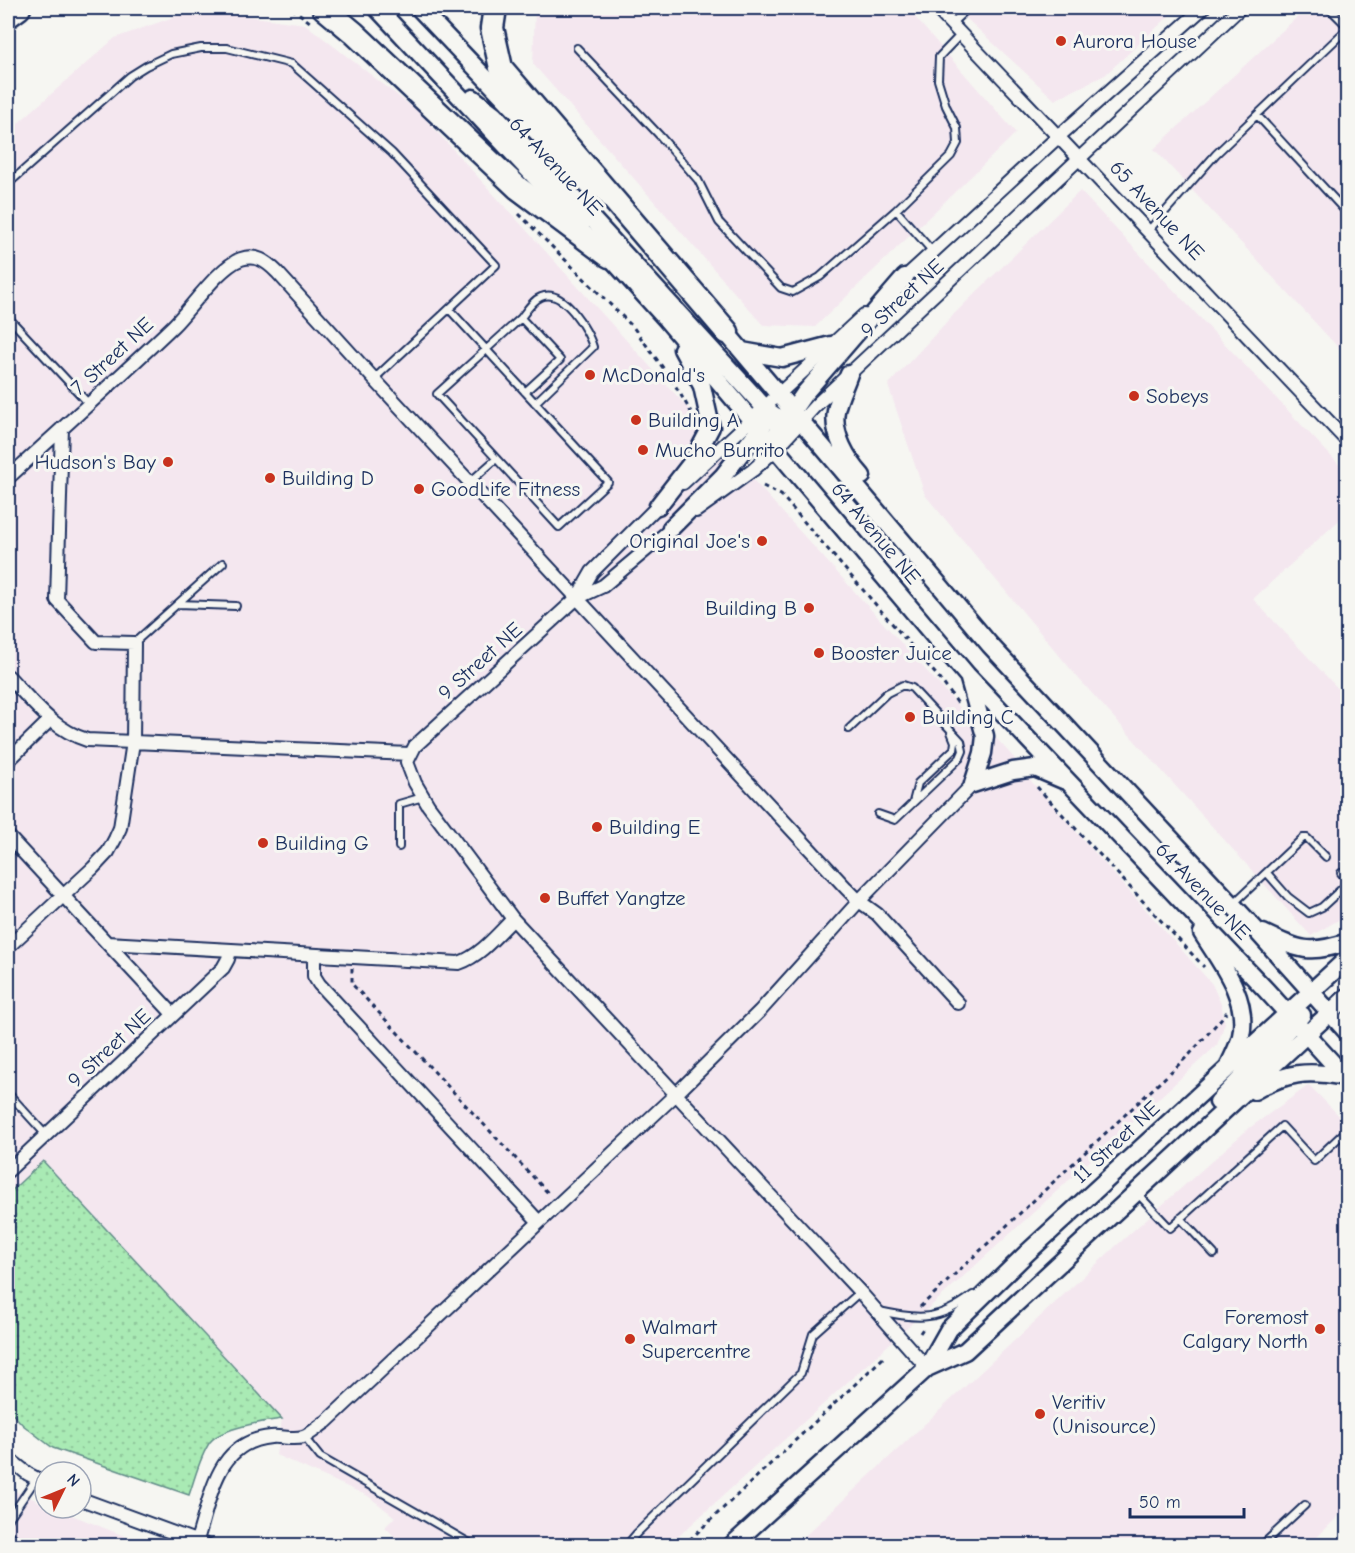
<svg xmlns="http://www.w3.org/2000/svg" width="1355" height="1553" font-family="'Comic Neue',sans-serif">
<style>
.built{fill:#f4e7ef}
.green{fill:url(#green-dots);stroke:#628c89;stroke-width:1.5}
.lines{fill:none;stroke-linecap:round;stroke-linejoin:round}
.lane-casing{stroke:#1b2f5e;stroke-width:10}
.street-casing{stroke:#1b2f5e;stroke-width:16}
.secondary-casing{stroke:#1b2f5e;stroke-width:21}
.highway-casing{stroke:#1b2f5e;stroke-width:27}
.path{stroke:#1b2f5e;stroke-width:3;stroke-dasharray:4.5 4.5;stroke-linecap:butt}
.lane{stroke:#f6f6f2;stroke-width:6}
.street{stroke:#f6f6f2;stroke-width:12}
.secondary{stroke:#f6f6f2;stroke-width:16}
.highway{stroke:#f6f6f2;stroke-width:22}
.poi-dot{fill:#c8321e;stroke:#f6f6f2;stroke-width:2}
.labels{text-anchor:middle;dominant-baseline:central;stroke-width:6;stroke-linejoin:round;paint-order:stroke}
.poi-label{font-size:21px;fill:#1b2f5e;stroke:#f6f6f2;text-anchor:start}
.street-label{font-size:21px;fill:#1b2f5e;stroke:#f6f6f2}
</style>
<defs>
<pattern id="green-dots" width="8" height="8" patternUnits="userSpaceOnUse" patternTransform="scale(1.5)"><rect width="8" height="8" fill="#a9eab4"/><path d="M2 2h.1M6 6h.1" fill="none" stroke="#91c99d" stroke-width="1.8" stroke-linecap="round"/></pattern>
</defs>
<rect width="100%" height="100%" fill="#f6f6f2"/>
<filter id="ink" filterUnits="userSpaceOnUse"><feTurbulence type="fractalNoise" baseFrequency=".0167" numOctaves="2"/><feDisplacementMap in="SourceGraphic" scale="12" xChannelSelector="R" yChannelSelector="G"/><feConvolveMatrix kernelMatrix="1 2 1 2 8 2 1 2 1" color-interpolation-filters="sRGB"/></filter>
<g filter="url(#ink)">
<path class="built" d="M 535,8 L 907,8 L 1016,133 L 815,327 L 763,325 L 533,64 Z
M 955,8 L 1178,8 L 1105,75 L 1055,100 Z
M 1307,8 L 1347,8 L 1347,357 L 1154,149 Z
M 196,9 L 305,24 L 419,112 L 963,711 L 995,737 L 1015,759 L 1031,781 L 1212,984 L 1221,1004 L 1225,1023 L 1217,1045 L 669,1545 L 403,1545 L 385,1527 L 395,1517 L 368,1496 L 276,1455 L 282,1419 L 44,1161 L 8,1194 L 8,132 L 115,38 Z
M 1080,191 L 1347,473 L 1347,513 L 1253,599 L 1347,698 L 1347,915 L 1311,936 L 1079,679 L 925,495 L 888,385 L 953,315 Z
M 1309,1085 L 1347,1124 L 1347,1508 L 1309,1545 L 794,1546 L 1117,1245 L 1248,1129 Z
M 8,1488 L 45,1504 L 45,1508 L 54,1508 L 147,1545 L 8,1545 Z"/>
<path class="green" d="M 43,1161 L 282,1419 C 265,1421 221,1428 210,1442 C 200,1456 195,1478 189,1495 L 53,1448 L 23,1425 L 8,1409 L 8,1194 Z"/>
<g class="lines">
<g class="lane-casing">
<path id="lane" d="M 1329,8 L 1348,27
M 951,24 L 968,8
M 577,48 L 661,137 L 698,180 L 719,222 L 781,288 L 793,292 L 820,277 L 896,210 L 933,252
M 1257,115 L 1348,214
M 8,184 L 130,76 L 146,66 L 171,54 L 201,48 L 227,48 L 292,64 L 392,153 L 496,265 L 374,379
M 896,210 L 951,156 L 958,143 L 957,128 L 946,106 L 938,80 L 939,57 L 961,34
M 1149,230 L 1216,154 L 1348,28
M 449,309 C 502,367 555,424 608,482 L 559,527 L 437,394 L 521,318 L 560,360 L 525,392
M 8,317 L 89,404
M 521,318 C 526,311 533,300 541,297 C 563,287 588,330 593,347 L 535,403
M 470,482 L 496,459
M 178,604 L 236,606
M 134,643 L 223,563
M 849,729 L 887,693 L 903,685 L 912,688 L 961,741 L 963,751 L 960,758 L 895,820 L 878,814
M 913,802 L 918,783 L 954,749 L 955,742 L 951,732
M 399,847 L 399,804 L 423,797
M 1267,873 L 1288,897 L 1309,913 L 1322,907 L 1348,883
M 1341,873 L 1348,880
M 1234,903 L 1303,838 L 1307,838 L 1326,857
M 8,1093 L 46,1135
M 1136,1192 L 1170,1228 L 1282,1126 L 1314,1161 L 1348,1129
M 1180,1218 L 1214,1254
M 879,1311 C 919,1320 939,1321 973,1295
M 304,1437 L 320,1457 L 475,1546
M 8,1520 L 36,1479
M 8,1533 L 23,1546
M 626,1546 L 637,1533 L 801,1373 L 813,1334 L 860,1292
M 1261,1546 L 1305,1505"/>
</g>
<g class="street-casing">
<path id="street" d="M 936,8 L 1348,442
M 899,283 L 1059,136 L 1203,8
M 8,478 C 63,427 119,378 173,326 C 191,308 219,267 241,259 C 256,254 266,261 277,272 L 374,379 L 846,888 L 859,901 L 877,914 L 958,1003
M 683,483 L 864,315
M 696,511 L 753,470 L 776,449 L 815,406 L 1240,8
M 677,524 L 603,586 L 577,598 L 415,746 L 407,762 L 415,783 L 428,805 L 513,919 L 860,1292 L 927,1368
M 577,598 L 592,572 L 664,500
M 8,676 C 32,701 53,730 87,740 L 410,754
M 8,761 L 50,720
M 8,836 L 107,943 L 459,963 C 480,956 497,935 513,919
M 107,943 L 173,1014
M 8,947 L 93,868 L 108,852 L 115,839 L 120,828 L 133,742 L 134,643 L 96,642 L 57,600 L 62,428
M 314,955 L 314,976 L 319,984 L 539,1222
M 8,1171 L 223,968 L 228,959 L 230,950
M 8,1458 L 28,1474 L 45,1483
M 81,1499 L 209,1546
M 195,1546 C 211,1502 213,1442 271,1437 C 281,1436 293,1440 303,1437 C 310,1435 319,1426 326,1422 L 675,1095 L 760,1011 L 859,901 L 973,784"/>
</g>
<g class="secondary-casing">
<path id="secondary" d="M 377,8 L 581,226
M 419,8 L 592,190
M 473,98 L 494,114 L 565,189 L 765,408 C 776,419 786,421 802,421
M 601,247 L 666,319 L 967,675 L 1266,990 L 1348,1080
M 719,324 L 990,645 L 1255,929 L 1348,1033
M 742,351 L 782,358 L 831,345
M 849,374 C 845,386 838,399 836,411 C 832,434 847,459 862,476
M 776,449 L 777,433 L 804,394 L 905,277
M 658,506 L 693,461 L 711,427 L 702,386 L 682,349
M 671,528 L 723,476 L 766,421
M 969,679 L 985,736 L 983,753 L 973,784
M 973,784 L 1013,771 L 1035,768 L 1063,780
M 1202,933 C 1221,963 1249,998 1241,1036 C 1239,1045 1234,1054 1230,1063
M 1263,933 C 1299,950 1309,955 1348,942
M 1254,1091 C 1286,1072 1308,1070 1344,1077
M 1218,1102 L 1302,1015
M 927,1368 L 965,1351 L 1348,996
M 731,1546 L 927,1368 L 949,1329 L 1028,1252 L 1348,958"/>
</g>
<g class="highway-casing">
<path id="highway" d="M 324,8 L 354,33 L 518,188 L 609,256
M 495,8 L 492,28 L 501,68 L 727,332
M 8,16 L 19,8"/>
</g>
<path class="path" d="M 292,8 L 311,23
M 519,214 L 633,327 L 672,380 L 691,412
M 763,486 L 781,495 L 940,679 L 959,705
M 1037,787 L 1204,967
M 352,968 L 352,984 L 550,1195
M 920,1307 L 1190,1054 L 1227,1012
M 920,1333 L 924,1327
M 683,1546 L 883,1358"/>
<use href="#lane" class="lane"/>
<use href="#street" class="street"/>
<use href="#secondary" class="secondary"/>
<use href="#highway" class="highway"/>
</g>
</g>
<g class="poi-dot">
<circle cx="1061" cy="41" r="6"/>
<circle cx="590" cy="375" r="6"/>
<circle cx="1134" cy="396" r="6"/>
<circle cx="636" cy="420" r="6"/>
<circle cx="643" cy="450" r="6"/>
<circle cx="168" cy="462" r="6"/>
<circle cx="270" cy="478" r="6"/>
<circle cx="419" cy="489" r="6"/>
<circle cx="762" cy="541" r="6"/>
<circle cx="809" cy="608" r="6"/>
<circle cx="819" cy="653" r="6"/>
<circle cx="910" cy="717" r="6"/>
<circle cx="597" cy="827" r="6"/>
<circle cx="263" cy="843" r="6"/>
<circle cx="545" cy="898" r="6"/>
<circle cx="1320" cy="1329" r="6"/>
<circle cx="630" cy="1339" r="6"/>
<circle cx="1040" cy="1414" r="6"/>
</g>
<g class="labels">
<g class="poi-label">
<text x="1073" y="41">Aurora House</text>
<text x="602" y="375">McDonald's</text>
<text x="1146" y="396">Sobeys</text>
<text x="648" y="420">Building A</text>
<text x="655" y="450">Mucho Burrito</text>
<text x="156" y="462" text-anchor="end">Hudson's Bay</text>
<text x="282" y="478">Building D</text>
<text x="431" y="489">GoodLife Fitness</text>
<text x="750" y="541" text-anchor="end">Original Joe's</text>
<text x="797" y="608" text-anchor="end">Building B</text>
<text x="831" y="653">Booster Juice</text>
<text x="922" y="717">Building C</text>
<text x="609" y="827">Building E</text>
<text x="275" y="843">Building G</text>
<text x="557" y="898">Buffet Yangtze</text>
<text x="1308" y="1317" text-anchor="end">Foremost<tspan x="1308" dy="24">Calgary North</tspan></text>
<text x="642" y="1327">Walmart<tspan x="642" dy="24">Supercentre</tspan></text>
<text x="1052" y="1402">Veritiv<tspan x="1052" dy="24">(Unisource)</tspan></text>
</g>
<g class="street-label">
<text transform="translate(556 166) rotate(47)">64 Avenue NE</text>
<text transform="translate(1157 210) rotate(47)">65 Avenue NE</text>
<text transform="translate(902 298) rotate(-43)">9 Street NE</text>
<text transform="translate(112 356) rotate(-43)">7 Street NE</text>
<text transform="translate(876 533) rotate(50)">64 Avenue NE</text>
<text transform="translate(480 661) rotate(-42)">9 Street NE</text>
<text transform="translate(1203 891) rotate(46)">64 Avenue NE</text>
<text transform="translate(109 1048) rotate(-43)">9 Street NE</text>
<text transform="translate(1116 1142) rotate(-43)">11 Street NE</text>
</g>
</g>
<rect width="1355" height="1553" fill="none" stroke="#f6f6f2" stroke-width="30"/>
<rect x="15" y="15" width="1325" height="1523" fill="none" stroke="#1b2f5e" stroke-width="2" filter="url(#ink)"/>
<g transform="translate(63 1490) rotate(47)"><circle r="28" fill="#f6f6f2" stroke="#9ea6b7" stroke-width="1.5"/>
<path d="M0-4.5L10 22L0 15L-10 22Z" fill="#c8321e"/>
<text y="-9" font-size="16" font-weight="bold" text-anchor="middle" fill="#1b2f5e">N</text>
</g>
<path d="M1130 1508v9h114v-9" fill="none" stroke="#1b2f5e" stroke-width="3"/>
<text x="1139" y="1508" font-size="18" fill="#1b2f5e" stroke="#f6f6f2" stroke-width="4.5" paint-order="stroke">50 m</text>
</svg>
